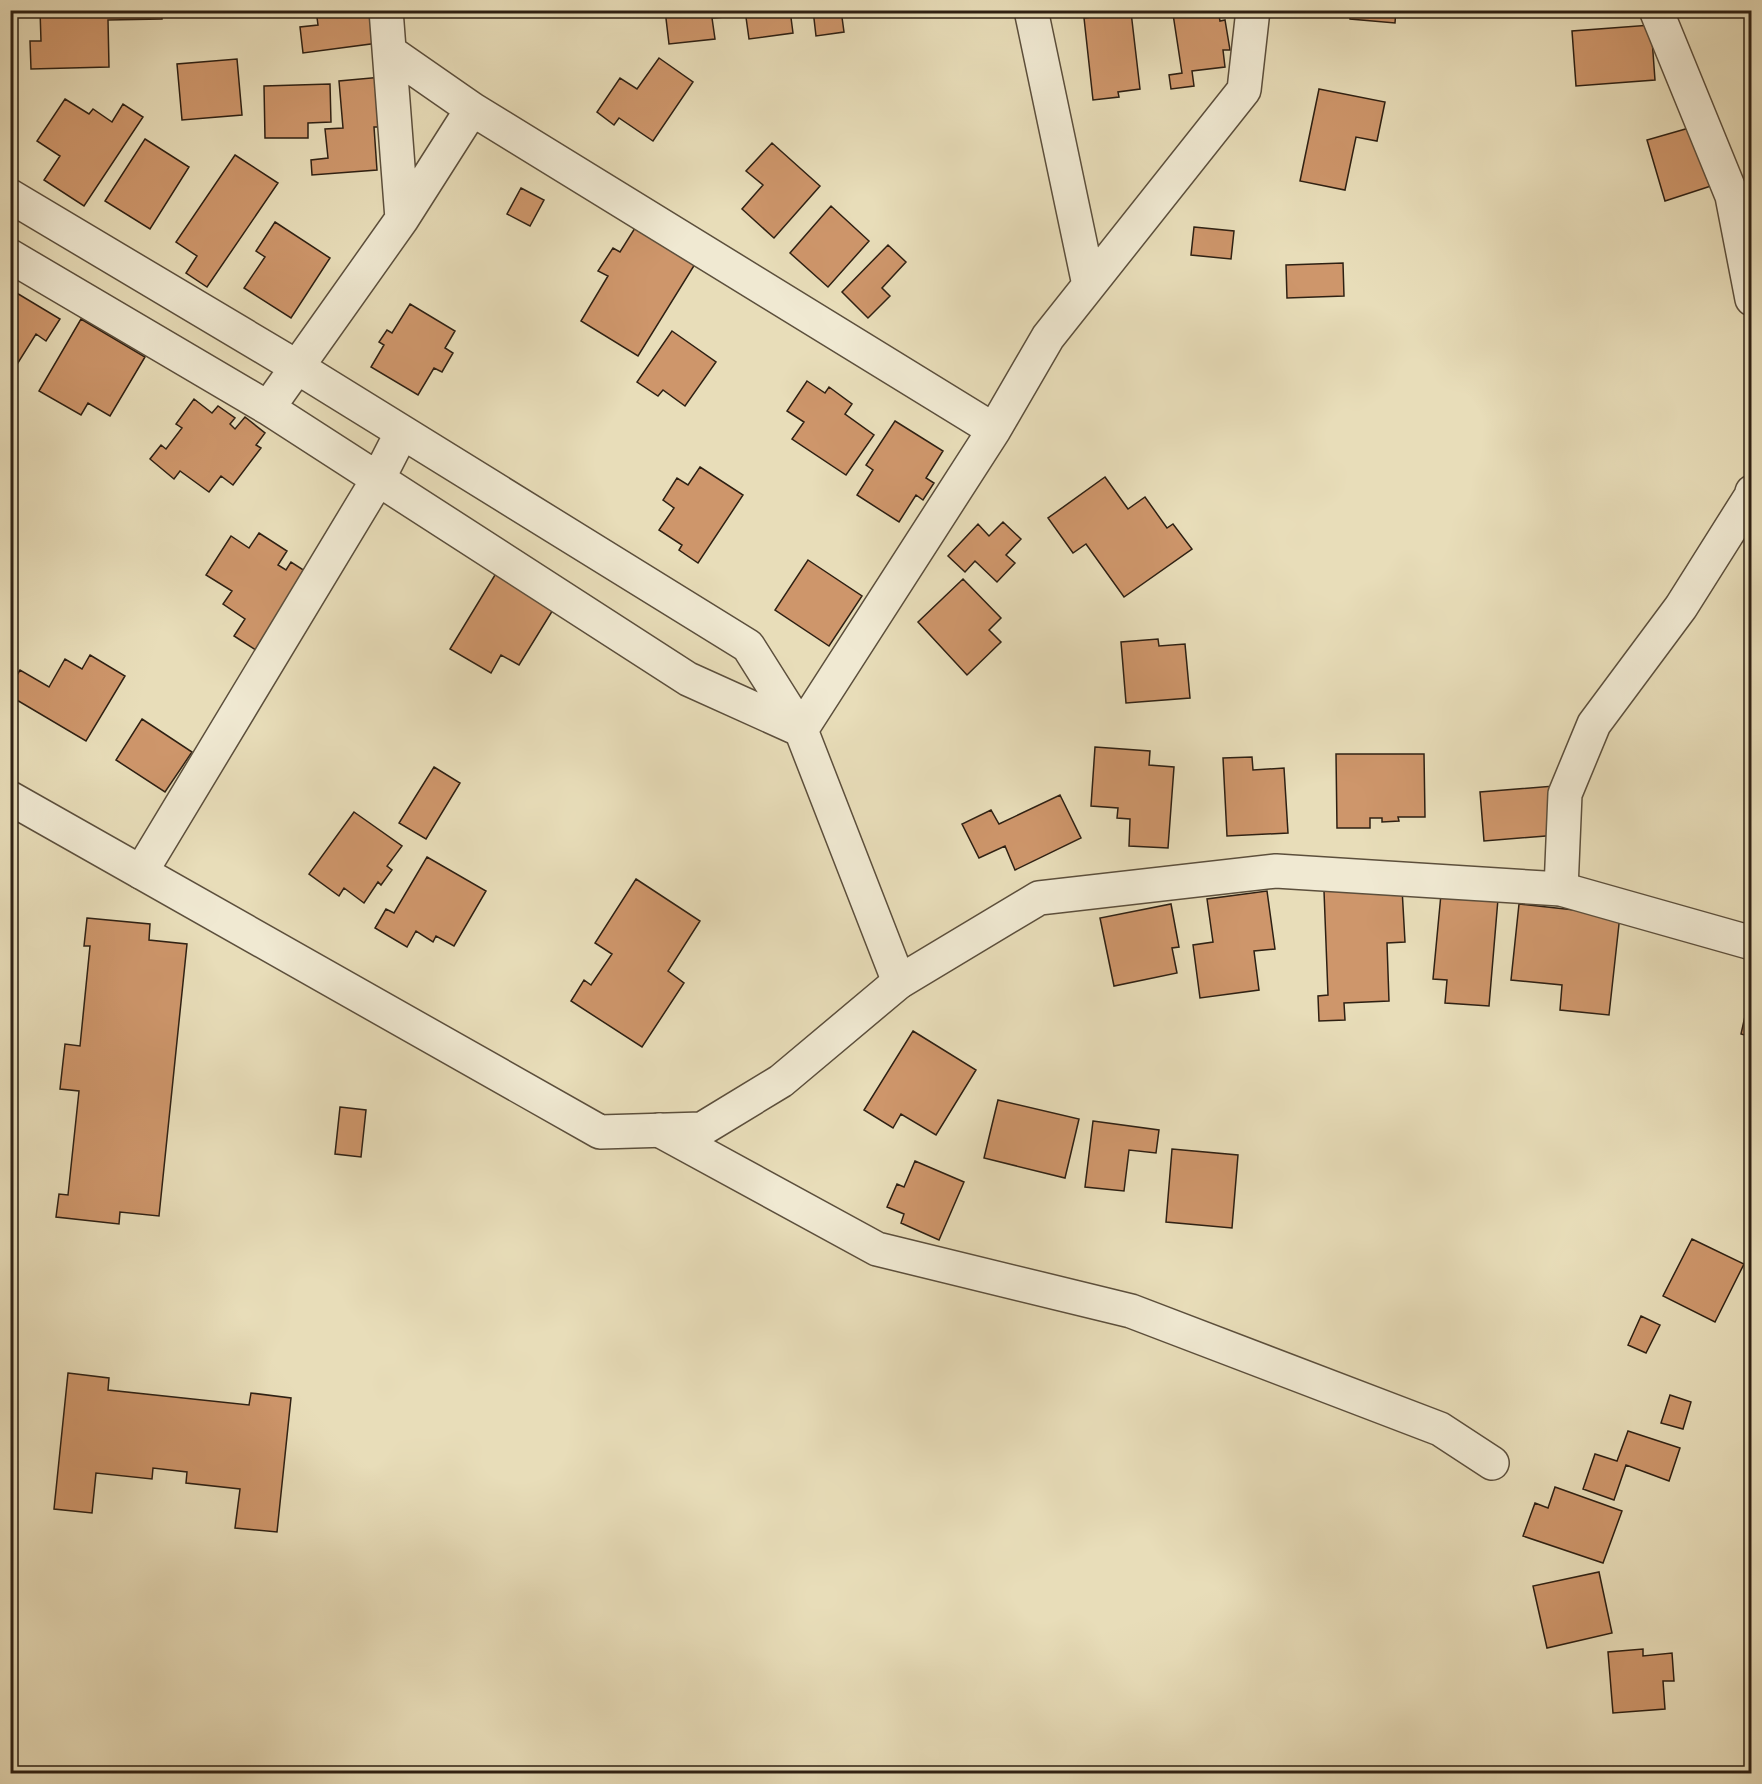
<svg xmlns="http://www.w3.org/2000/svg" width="1762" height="1784" font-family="'Gentium Book Plus',serif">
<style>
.building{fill:#ce966b;stroke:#2e2013;stroke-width:1.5}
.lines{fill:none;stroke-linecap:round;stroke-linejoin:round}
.minor-casing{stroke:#5c4f3c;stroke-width:36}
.tertiary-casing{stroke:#5c4f3c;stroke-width:36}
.minor{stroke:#f0e9d2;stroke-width:33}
.tertiary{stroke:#f0e9d2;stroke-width:33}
</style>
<rect width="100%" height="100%" fill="#e8ddb9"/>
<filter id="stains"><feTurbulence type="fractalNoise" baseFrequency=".00333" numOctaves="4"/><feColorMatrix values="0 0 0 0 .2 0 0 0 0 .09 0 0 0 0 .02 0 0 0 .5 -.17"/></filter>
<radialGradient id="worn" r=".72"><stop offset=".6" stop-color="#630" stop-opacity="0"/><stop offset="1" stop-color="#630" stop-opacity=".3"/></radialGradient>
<path class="building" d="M 40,10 L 162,10 L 162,19 L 108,20 L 109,67 L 31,69 L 30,41 L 41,41 Z
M 316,10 L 373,10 L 378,43 L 303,53 L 300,27 L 318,25 Z
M 665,10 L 725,10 L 725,17 L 712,18 L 715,39 L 669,44 Z
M 745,10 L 790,10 L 793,33 L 749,39 Z
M 813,10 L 841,10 L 844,32 L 816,36 Z
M 1195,10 L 1218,10 L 1220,21 L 1225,20 L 1230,50 L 1223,50 L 1225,67 L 1192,71 L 1194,86 L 1171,89 L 1169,75 L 1182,73 L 1173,14 Z
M 1350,10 L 1396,10 L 1395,23 L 1350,19 Z
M 1131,12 L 1140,89 L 1118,92 L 1119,97 L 1093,100 L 1084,18 Z
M 1651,25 L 1655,80 L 1576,86 L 1572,31 Z
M 659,58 L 693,82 L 653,141 L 619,118 L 614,125 L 597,112 L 620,78 L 637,89 Z
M 237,59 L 242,115 L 182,120 L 177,64 Z
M 382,77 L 386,127 L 374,127 L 377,170 L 312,175 L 311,160 L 328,158 L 325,129 L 343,128 L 339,81 Z
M 330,84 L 331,122 L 308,123 L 308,138 L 265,138 L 264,86 Z
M 1319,89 L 1385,102 L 1377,141 L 1356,137 L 1345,190 L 1300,181 Z
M 65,99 L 89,114 L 93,109 L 112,122 L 123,104 L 143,117 L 84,206 L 44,180 L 60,156 L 37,141 Z
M 1696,126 L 1714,185 L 1665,201 L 1647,140 Z
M 145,139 L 189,167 L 150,229 L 105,201 Z
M 772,143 L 820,186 L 774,238 L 742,209 L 763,185 L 746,171 Z
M 235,155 L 278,183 L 207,287 L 186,273 L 197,256 L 176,242 Z
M 521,188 L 544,200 L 530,226 L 507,214 Z
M 831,206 L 869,241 L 828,287 L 790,253 Z
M 640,220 L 700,256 L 638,356 L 581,321 L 608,276 L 598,271 L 613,248 L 620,252 Z
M 275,222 L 330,258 L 291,318 L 244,288 L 265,257 L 256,251 Z
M 1194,227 L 1234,231 L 1231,259 L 1191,255 Z
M 888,245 L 906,262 L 882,288 L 890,296 L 868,318 L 842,292 Z
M 1343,263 L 1344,296 L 1287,298 L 1286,265 Z
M 10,289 L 60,319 L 46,341 L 36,334 L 16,366 L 10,362 Z
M 410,304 L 455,331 L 445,348 L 453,353 L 442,372 L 434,368 L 418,395 L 371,367 L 384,345 L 379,342 L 387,330 L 392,333 Z
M 81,319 L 145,357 L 110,416 L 88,403 L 81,415 L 39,391 Z
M 672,331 L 716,362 L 685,406 L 663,390 L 658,396 L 637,382 Z
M 807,381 L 825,393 L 829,387 L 852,404 L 845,414 L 874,435 L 846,475 L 792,439 L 804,422 L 787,411 Z
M 194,399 L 212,413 L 218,406 L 235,418 L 230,424 L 235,429 L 245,417 L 265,433 L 256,445 L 261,448 L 233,485 L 221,476 L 209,492 L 180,471 L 174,479 L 150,459 L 161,445 L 166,449 L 182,428 L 176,424 Z
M 895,421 L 943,451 L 926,478 L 934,483 L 923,500 L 916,495 L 899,522 L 857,495 L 873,470 L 866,465 Z
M 700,467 L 743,495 L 698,563 L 679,550 L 682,545 L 659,530 L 674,508 L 663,500 L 677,478 L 688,485 Z
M 1105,477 L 1128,509 L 1145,497 L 1167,528 L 1173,524 L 1192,549 L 1124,597 L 1086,544 L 1073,553 L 1048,518 Z
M 1003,522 L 1021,539 L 1006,555 L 1015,563 L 997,582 L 975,561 L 965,572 L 948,556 L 978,524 L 989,536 Z
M 259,533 L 287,551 L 278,565 L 286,570 L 291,562 L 305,571 L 259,652 L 234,636 L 245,619 L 223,604 L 232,591 L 206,575 L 231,536 L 249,548 Z
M 808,560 L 862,596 L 829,646 L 775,610 Z
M 498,570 L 556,605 L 519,665 L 501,655 L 491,673 L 450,649 Z
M 963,579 L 1001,618 L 989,630 L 1001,642 L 967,675 L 918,622 Z
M 1158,639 L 1159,646 L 1185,644 L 1190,698 L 1126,703 L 1121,642 Z
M 90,655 L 125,676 L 86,741 L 10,696 L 10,687 L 20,670 L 49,687 L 65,659 L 82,669 Z
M 142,719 L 192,752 L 165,792 L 116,760 Z
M 1095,747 L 1150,751 L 1149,765 L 1174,767 L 1168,848 L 1129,846 L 1130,819 L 1117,818 L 1118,808 L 1091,806 Z
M 1336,754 L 1424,754 L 1425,817 L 1398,817 L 1399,821 L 1382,822 L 1382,818 L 1370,818 L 1370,828 L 1337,828 Z
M 1252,757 L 1253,770 L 1284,768 L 1288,833 L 1227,836 L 1223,758 Z
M 434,767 L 460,783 L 426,839 L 399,823 Z
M 1554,786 L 1558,835 L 1484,841 L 1480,792 Z
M 1060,795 L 1081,838 L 1015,870 L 1005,846 L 979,858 L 962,824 L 991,810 L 999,824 Z
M 354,812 L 402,846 L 387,866 L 392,870 L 381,885 L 378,882 L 364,903 L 344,888 L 339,896 L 309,874 Z
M 427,857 L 486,891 L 454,946 L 436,936 L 433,942 L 416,931 L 407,947 L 375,928 L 386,909 L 394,913 Z
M 636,879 L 700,921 L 668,971 L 684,983 L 642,1047 L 571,1001 L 584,980 L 591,985 L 612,954 L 595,943 Z
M 1402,888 L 1405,942 L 1387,943 L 1389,1001 L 1344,1003 L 1345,1020 L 1319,1021 L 1318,996 L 1328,995 L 1324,891 Z
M 1267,891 L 1275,949 L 1254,951 L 1259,990 L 1200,998 L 1193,945 L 1213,942 L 1207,899 Z
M 1441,894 L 1498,899 L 1489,1006 L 1445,1003 L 1447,980 L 1433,979 Z
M 1171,904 L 1179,947 L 1172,948 L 1177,973 L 1114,986 L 1100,918 Z
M 1519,904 L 1620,915 L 1609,1015 L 1560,1010 L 1562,985 L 1511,980 Z
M 87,918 L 150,924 L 149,940 L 187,944 L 159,1216 L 120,1212 L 119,1224 L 56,1217 L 59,1194 L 68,1195 L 79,1091 L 60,1089 L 65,1044 L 80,1046 L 90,946 L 84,946 Z
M 1752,985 L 1752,1037 L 1741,1034 Z
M 913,1031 L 976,1070 L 936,1135 L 901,1114 L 893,1128 L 864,1110 Z
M 998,1100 L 1079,1119 L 1065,1178 L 984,1158 Z
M 340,1107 L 366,1110 L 361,1157 L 335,1154 Z
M 1093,1121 L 1159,1130 L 1156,1153 L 1129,1150 L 1124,1191 L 1085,1187 Z
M 1172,1149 L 1238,1155 L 1232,1228 L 1166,1222 Z
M 915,1161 L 964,1182 L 939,1240 L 901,1223 L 904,1214 L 887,1207 L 897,1184 L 904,1187 Z
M 1692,1239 L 1744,1264 L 1715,1322 L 1663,1296 Z
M 1641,1316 L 1660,1325 L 1646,1353 L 1628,1345 Z
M 68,1373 L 109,1378 L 108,1390 L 249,1405 L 251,1393 L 291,1398 L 277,1532 L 235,1528 L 240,1489 L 186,1483 L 187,1472 L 153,1468 L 152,1479 L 96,1473 L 92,1513 L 54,1509 Z
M 1670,1395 L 1691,1402 L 1683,1429 L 1661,1423 Z
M 1628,1431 L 1680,1448 L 1669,1481 L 1626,1465 L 1614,1500 L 1583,1489 L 1595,1454 L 1617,1461 Z
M 1555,1487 L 1622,1511 L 1603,1563 L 1523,1536 L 1535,1503 L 1548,1508 Z
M 1599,1572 L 1612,1633 L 1547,1648 L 1533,1586 Z
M 1643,1649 L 1643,1656 L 1672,1653 L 1674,1681 L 1663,1681 L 1665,1709 L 1613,1713 L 1608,1652 Z"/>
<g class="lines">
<g class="minor-casing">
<path id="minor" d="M 386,10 L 402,219
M 1031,10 L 1089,285
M 1656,10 L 1732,196 L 1752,299
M 390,52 L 472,109 L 994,430
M 10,196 L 297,367 L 748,646 L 801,730 L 899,982
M 10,256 L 268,408 L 688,679 L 801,730
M 268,408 L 402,219 L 472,109
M 801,730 L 994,430 L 1048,337 L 1244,90 L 1253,10
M 141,872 L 378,479 L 402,432
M 1561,889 L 1565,794 L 1594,724 L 1681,607 L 1751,496 L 1752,492
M 659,1130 L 877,1249 L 1131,1311 L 1440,1429 L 1492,1463"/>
</g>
<g class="tertiary-casing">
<path id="tertiary" d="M 10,798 L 600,1132 L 702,1129 L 781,1081 L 899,982 L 1039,898 L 1276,871 L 1561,889 L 1752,943"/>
</g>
<use href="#minor" class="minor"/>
<use href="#tertiary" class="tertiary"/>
</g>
<rect width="1762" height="1784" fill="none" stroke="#e8ddb9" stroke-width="36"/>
<rect x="12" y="12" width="1738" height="1760" fill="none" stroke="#2e2013" stroke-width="3"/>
<rect x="18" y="18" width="1726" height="1748" fill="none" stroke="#2e2013" stroke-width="1.5"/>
<rect width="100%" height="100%" filter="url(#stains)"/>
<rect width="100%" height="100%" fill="url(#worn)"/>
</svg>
